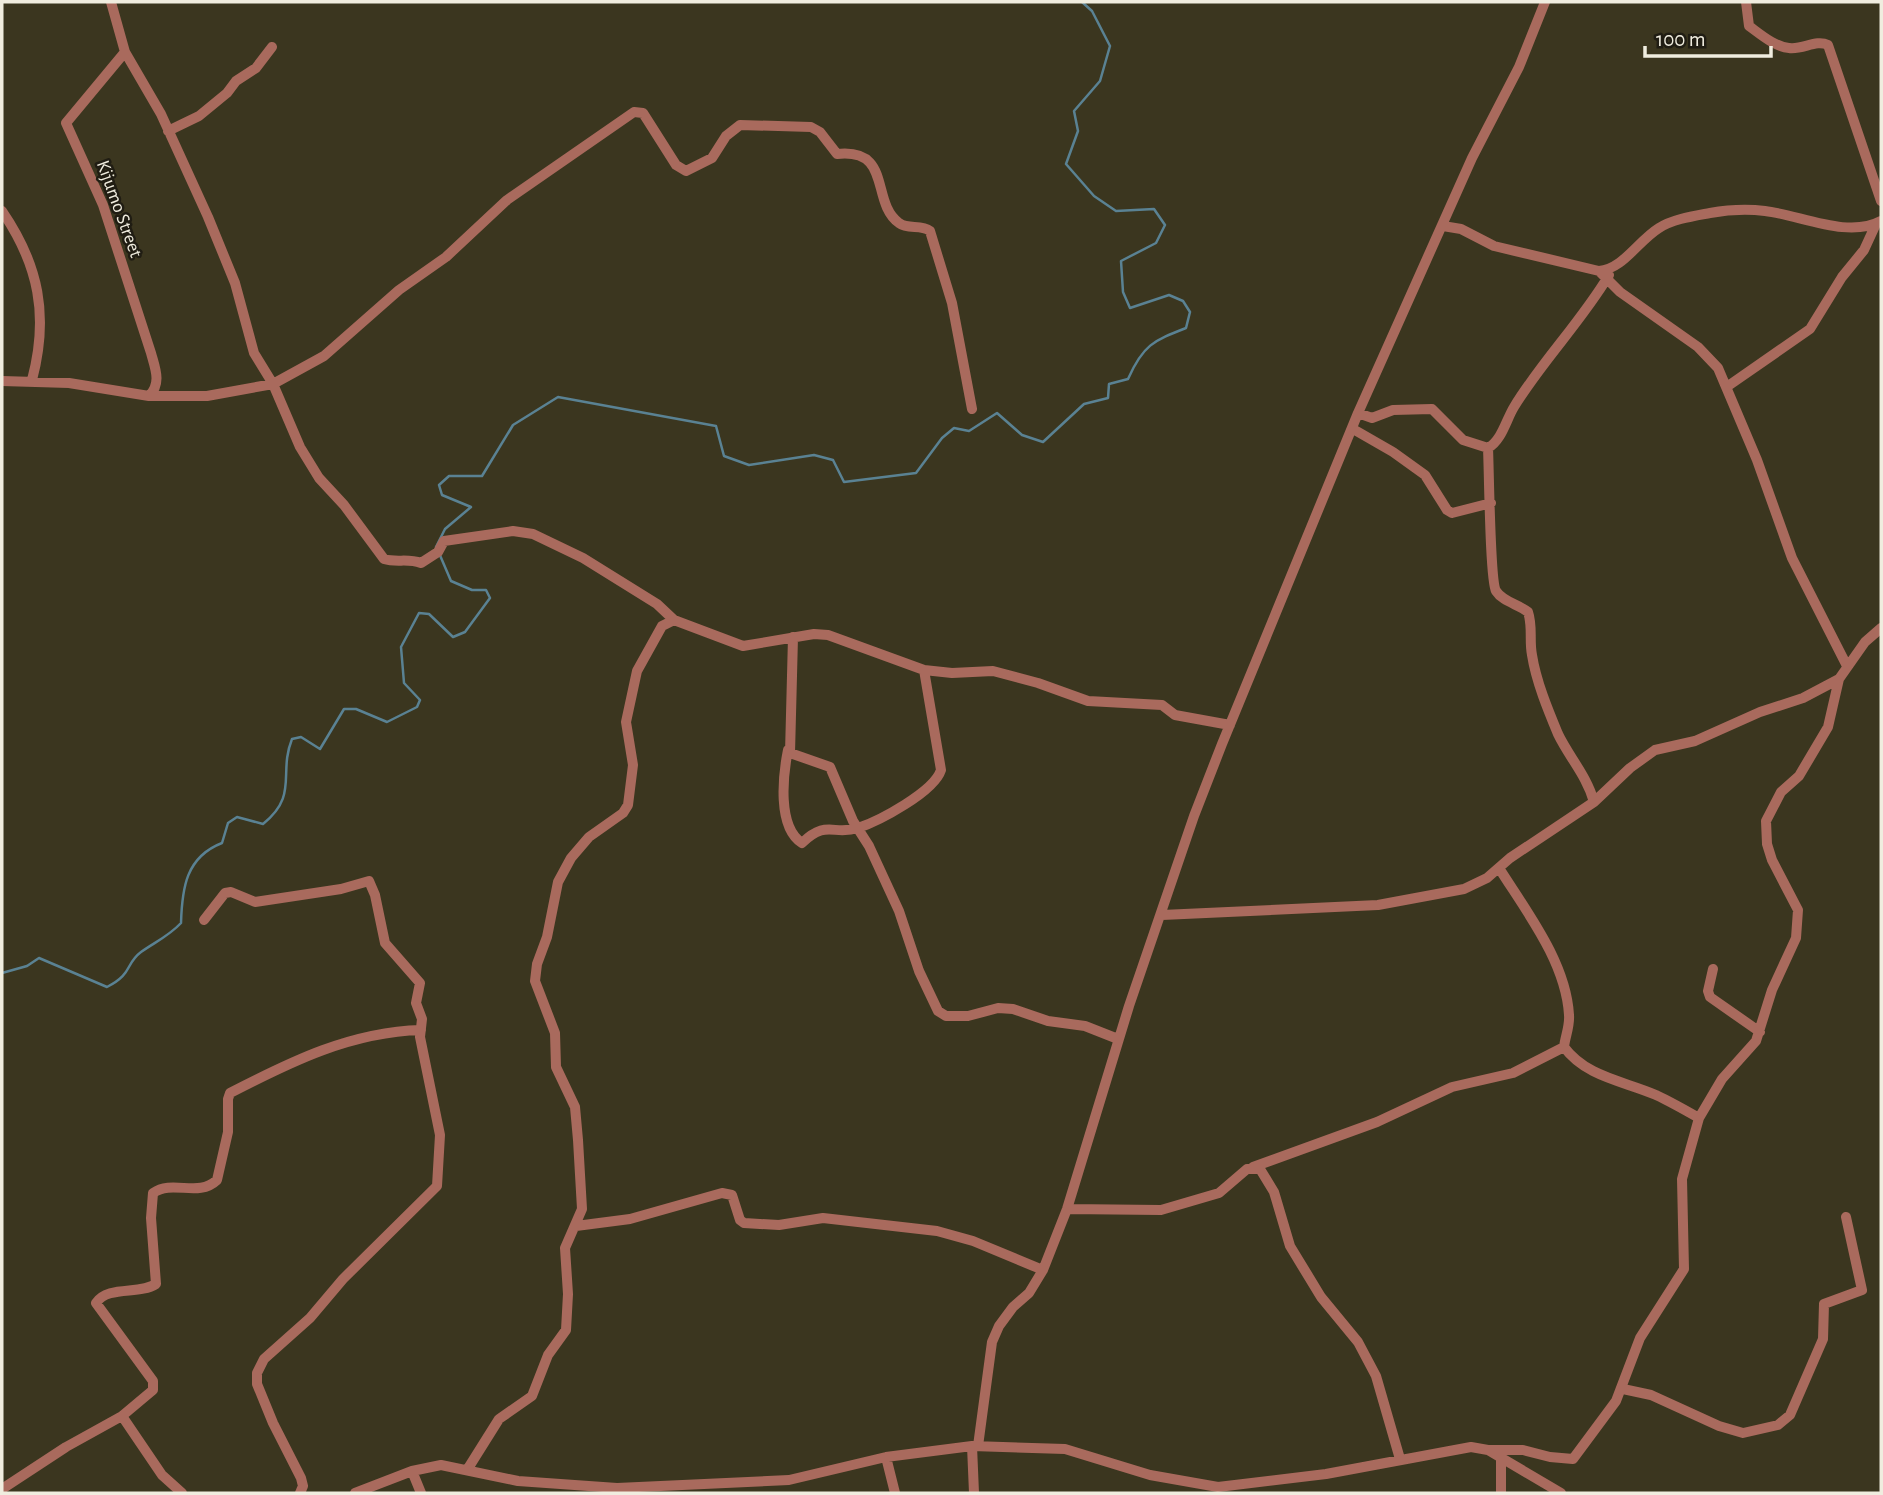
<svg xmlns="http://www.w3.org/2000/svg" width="1883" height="1495" font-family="'Alegreya Sans',sans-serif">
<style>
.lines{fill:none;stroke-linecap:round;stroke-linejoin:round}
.stream{stroke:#5a8293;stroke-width:2.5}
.minor{stroke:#a96a5d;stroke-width:10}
.labels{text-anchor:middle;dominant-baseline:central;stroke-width:5;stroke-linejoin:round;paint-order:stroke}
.street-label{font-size:19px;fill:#f0eddf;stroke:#201d13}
</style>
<rect width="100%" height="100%" fill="#3b361f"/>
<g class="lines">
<path class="stream" d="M 436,547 L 445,529 L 471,507 L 442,495 L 439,485 L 449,476 L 482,476 L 513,425 L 558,397 L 716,426 L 724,456 L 749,465 L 814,455 L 833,460 L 844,482 L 916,473 L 942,438 L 954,428 L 969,431 L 997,413 L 1022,435 L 1043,442 L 1084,404 L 1108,398 L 1109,384 L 1128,379 C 1143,345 1153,341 1186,328 L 1190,312 L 1183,301 L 1169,295 L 1130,308 L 1123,292 L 1121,261 L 1156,243 L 1165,225 L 1154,209 L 1116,211 L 1094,196 L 1066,164 L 1078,131 L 1074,111 L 1100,81 L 1110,46 L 1092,11 L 1082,2
M 2,973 L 27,966 L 39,958 L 107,987 C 133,974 125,964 141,952 C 155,942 169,936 181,923 C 182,888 186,857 222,843 L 228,823 L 237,817 L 263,824 C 299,795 278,774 292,739 L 301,737 L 320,749 L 344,709 L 356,709 L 387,722 L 417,707 L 420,700 L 404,683 L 401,647 L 419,613 L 429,614 L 453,637 L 465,632 L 490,598 L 486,590 L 472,590 L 451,581 L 439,553"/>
<path class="minor" d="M 111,2 L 125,52 L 161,114 L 208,217 L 235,283 L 254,353 L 273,384 L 300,447 L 319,478 L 344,505 L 384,559 C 397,563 407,558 421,563 L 438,552 L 444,541 L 513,531 L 533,534 L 583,558 L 657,604 L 674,620
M 1746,2 L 1749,26 C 1760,34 1775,47 1789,48 C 1803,50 1816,39 1828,45 L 1881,201
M 125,52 L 66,123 L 103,205 L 151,353 C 155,368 162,383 149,396
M 168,131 L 199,116 L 227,93 L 236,81 L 256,68 L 272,47
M 2,211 C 39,265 49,316 32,380
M 1443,226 L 1461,229 L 1494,246 L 1599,271 C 1623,269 1638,241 1659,228 C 1673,219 1694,216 1710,213 C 1727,210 1748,209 1765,211 C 1800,215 1848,239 1881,221
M 1599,271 L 1620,292 L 1698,347 L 1718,368 L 1757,460 L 1792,558 L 1847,666
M 2,381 L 69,383 L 149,396 L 207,396 L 273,384 L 324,356 L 399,290 L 446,257 L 507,200 L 634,112 L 643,113 L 676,165 L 686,171 L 712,158 L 726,136 L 740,125 L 811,127 L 820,132 L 837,154 C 893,148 870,202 899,223 C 908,230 921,224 930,231 L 952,303 L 972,409
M 1728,386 L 1810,329 L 1842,277 L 1864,250 L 1876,224
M 1358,413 L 1372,418 L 1393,410 L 1432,409 L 1463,440 L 1488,448 C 1502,440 1506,420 1514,407 C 1542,361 1581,322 1609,275
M 1353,429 L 1393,452 L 1425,475 L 1447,510 L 1452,513 L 1491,503
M 1488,448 C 1489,467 1490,581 1496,591 C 1503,602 1518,604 1528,612 C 1533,627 1529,640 1532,655 C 1536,681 1548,710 1558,734 C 1569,757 1587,776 1594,802
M 793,637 L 790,753 L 830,767 L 853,821 L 869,846 L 899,911 L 919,971 L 938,1011 L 946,1016 L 968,1016 L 998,1008 L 1013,1009 L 1048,1021 L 1085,1026 L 1118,1039
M 788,750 C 783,775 777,827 802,843 C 827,819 833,836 858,828 C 879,821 934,792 941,770 L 924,670
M 1499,868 C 1526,911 1566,962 1569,1015 C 1570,1026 1565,1037 1564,1047 C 1586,1077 1624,1081 1656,1095 C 1671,1102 1685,1110 1699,1118
M 1162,915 L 1378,905 L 1464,889 L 1487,878 L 1510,858 L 1594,802 L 1630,768 L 1655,750 L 1695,741 L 1760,712 L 1803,698 L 1839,679
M 204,920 L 225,893 L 231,892 L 255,902 L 341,889 L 369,881 L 375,895 L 385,943 L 420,983 L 416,1003 L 422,1019 L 420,1037 L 440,1135 L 437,1186 L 343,1279 L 310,1318 L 264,1359 L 257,1373 L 257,1384 L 273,1423 L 301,1478 L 303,1486 L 300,1493
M 1713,969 L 1708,991 L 1710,997 L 1760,1032
M 1253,1167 L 1377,1122 L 1452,1087 L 1513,1073 L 1564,1047
M 1067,1209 L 1161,1210 L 1219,1193 L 1247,1169 L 1260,1169 L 1274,1192 L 1290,1246 L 1321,1297 L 1358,1342 L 1376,1376 L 1400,1459
M 576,1226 L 630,1219 L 722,1193 L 732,1195 L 740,1220 L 744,1223 L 779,1225 L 823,1218 L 937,1231 L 973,1241 L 1043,1270
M 1623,1389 L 1651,1395 L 1719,1426 L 1743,1433 L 1778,1425 L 1790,1415 L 1823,1339 L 1824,1304 L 1862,1290 L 1846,1217
M 122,1416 L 153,1390 L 153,1381 L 96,1303 C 108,1285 139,1295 156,1284 L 151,1218 L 153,1193 C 173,1179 198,1198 217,1180 L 228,1132 L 228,1099 L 230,1093 C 292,1061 351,1032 421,1030
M 972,1446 L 974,1493
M 978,1446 L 992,1342 L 999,1326 L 1013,1307 L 1029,1293 L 1043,1270 L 1067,1209 L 1129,1006 L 1194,816 L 1222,744 L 1358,413 L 1472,158 L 1519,67 L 1545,2
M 1488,1450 L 1523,1450 L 1550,1457 L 1573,1459 L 1616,1401 L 1640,1338 L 1684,1269 L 1682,1179 L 1699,1118 L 1722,1079 L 1756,1041 L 1772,990 L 1796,938 L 1798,910 L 1772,860 L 1767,844 L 1766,821 L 1781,792 L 1799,776 L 1828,727 L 1839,679 L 1865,642 L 1881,628
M 886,1457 L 895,1493
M 467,1470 L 499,1419 L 532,1396 L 548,1355 L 566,1330 L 568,1294 L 565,1248 L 582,1209 L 578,1140 L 575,1107 L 556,1067 L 555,1033 L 535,981 L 537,964 L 547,937 L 558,882 L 571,858 L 589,837 L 623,813 L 628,805 L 633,765 L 626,722 L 637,671 L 662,626 L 674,620 L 743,646 L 814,634 L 828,635 L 924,670 L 952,673 L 993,671 L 1038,683 L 1088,701 L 1162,705 L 1175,715 L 1230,725
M 412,1471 L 421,1493
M 2,1489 L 66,1447 L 122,1416 L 162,1475 L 182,1493
M 355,1493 L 412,1471 L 441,1465 L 518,1481 L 617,1488 L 789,1480 L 886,1457 L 972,1446 L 1065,1449 L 1150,1475 L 1218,1487 L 1326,1474 L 1471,1447 L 1488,1450 L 1561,1493
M 1501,1493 L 1501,1458"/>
</g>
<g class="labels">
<g class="street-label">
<text transform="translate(119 209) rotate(70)">Kijumo Street</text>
</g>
</g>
<rect width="1883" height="1495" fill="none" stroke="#f0eddf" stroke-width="7"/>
<path d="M1645 46v10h126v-10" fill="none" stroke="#f0eddf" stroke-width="3.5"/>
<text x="1656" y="46" font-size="21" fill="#f0eddf" stroke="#201d13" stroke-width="5" paint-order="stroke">100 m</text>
</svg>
